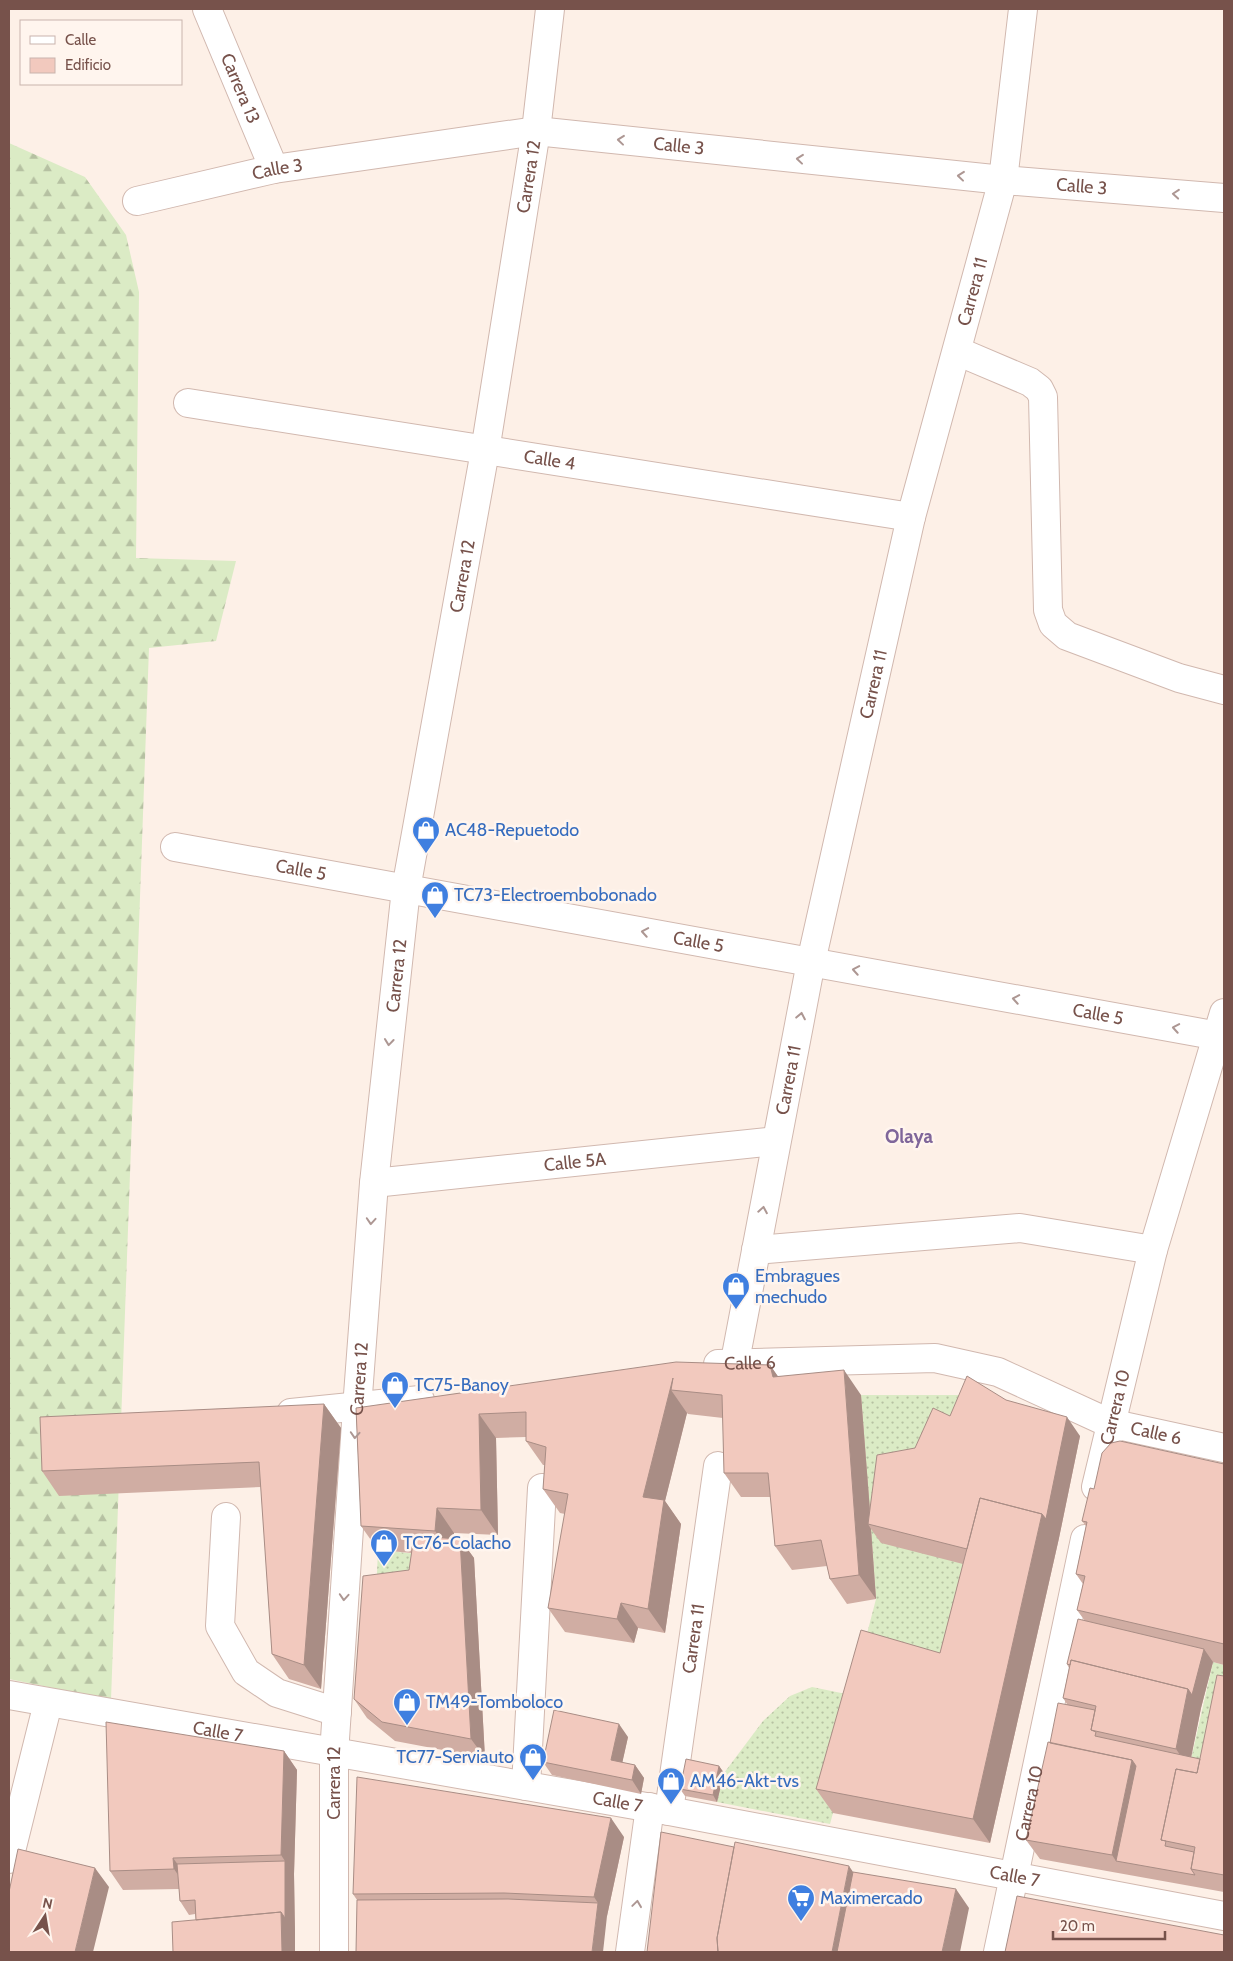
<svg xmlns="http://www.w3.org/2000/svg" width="1233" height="1961" font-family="Cabin,sans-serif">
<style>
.grass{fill:url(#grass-dots)}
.forest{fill:url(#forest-firs)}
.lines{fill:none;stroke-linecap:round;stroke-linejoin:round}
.minor-casing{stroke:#d1b8af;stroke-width:30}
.minor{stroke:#fff;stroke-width:28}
.wall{fill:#d0ada3}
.shaded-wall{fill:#a98d85}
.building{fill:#f2c9be;stroke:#a98d85}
.oneway{stroke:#ad9793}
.labels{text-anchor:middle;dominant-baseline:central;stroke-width:5;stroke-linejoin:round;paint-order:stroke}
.street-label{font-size:18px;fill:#77524b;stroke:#fff5ee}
.shop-label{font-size:18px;fill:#366cbe;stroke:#fff5ee;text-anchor:start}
.neighbourhood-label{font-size:19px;font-weight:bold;fill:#7f669a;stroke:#fff5ee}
</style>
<defs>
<pattern id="grass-dots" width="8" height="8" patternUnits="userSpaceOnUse" patternTransform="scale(1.25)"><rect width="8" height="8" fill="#dbebc5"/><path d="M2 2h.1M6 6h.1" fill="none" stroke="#b6c1a2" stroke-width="1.8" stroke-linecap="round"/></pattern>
<pattern id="forest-firs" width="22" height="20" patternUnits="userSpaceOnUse" patternTransform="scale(1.25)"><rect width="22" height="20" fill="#dbebc5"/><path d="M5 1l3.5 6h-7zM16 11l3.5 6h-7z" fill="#b6c1a2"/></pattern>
</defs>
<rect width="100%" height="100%" fill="#fdf0e7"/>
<path class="grass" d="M 861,1395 L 980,1395 L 984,1569 L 957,1678 L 833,1813 L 830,1824 L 717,1802 L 724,1773 L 763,1721 L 790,1696 L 812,1687 L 851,1695 L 876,1599 Z
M 378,1550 L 427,1555 L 423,1589 L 376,1595 Z
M 1213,1662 L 1224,1665 L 1224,1726 L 1215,1774 L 1189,1768 Z"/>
<path class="forest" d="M 9,143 L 85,177 L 126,235 L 139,292 L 136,558 L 236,561 L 216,641 L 149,648 L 111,1700 L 9,1679 Z"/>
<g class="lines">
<g class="minor-casing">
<g id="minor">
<path id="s1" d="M 207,9 L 274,169"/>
<path id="s2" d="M 137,201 L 274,169 L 536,131 L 1003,180 L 1224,198"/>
<path d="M 957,351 L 1030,382 L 1039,389 L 1043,397 L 1048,610 L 1053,624 L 1067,636 L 1179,678 L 1224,690"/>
<path id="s3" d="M 188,403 L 911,517"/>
<path id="s4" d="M 175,847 L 1224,1037"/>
<path id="s5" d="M 374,1183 L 776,1141"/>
<path d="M 756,1250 L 1020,1228 L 1153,1250"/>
<path id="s6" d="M 735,1361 L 811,962 L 911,517 L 1003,180 L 1023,9"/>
<path id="s7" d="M 718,1364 L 935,1358 L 998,1372 L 1109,1423 L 1224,1448"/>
<path d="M 291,1413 L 420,1400"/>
<path id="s8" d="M 1096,1487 L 1153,1250 L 1224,1013"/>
<path d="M 226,1517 L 220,1626 L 246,1672 L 277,1693 L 337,1712"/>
<path id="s9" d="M 9,1695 L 669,1811 L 1224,1916"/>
<path d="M 526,1786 L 542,1488"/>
<path id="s10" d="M 669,1811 L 718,1466"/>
<path d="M 9,1859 L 48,1703"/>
<path id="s11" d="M 334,1952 L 334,1754 L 357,1408 L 374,1183 L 406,889 L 485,451 L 536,131 L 550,9"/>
<path d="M 630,1952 L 650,1807"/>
<path id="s12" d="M 998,1952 L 1085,1539"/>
</g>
</g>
<use href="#minor" class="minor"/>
</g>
<path class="wall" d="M 770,1365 L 778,1377 L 861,1395 L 870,1510 L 915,1448 L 950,1416 L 1006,1400 L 1080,1436 L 1059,1538 L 990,1843 L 833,1813 L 816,1789 L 940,1653 L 963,1564 L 881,1543 L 871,1529 L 876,1599 L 847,1604 L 830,1579 L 827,1566 L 792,1570 L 775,1546 L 771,1497 L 741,1497 L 724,1473 L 723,1418 L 688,1414 L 687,1413 L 665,1501 L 681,1524 L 665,1633 L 638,1628 L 634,1643 L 565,1632 L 548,1608 L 565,1514 L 560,1513 L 543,1489 L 545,1465 L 543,1465 L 526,1441 L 526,1437 L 496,1438 L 498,1535 L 454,1533 L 453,1538 L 460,1539 L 474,1558 L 485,1758 L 395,1741 L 367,1718 L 354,1699 L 409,1570 L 412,1553 L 378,1550 L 361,1526 L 356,1408 Z
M 324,1404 L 341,1428 L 321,1689 L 289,1679 L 272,1654 L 261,1487 L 59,1496 L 42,1471 Z
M 1224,1464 L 1224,1665 L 1213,1662 L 1201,1708 L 1191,1757 L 1200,1759 L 1224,1676 L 1224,1892 L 1040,1859 L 1026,1840 L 1050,1743 L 1067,1704 L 1063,1698 L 1069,1668 L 1067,1664 L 1085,1621 L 1077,1610 L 1083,1584 L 1076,1574 L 1086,1526 L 1082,1521 L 1094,1489 Z
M 628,1737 L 622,1763 L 635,1765 L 644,1778 L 641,1794 L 552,1775 L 543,1762 Z
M 284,1751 L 297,1770 L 294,1874 L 295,1952 L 196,1920 L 195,1914 L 189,1915 L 180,1901 L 179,1889 L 123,1890 L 110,1871 Z
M 719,1766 L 724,1773 L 717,1802 L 685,1796 L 680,1789 Z
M 624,1837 L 607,1916 L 357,1900 L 353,1894 Z"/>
<path class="shaded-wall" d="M 770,1365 L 787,1389 L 773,1377 Z
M 844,1370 L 861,1395 L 871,1525 L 868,1524 L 871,1529 L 876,1599 L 859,1575 Z
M 673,1378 L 671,1390 L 687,1413 L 665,1501 L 681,1524 L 665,1633 L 648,1609 L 643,1497 Z
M 324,1404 L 341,1428 L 321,1689 L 304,1665 Z
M 479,1414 L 496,1438 L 498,1535 L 481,1510 Z
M 1067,1417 L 1080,1436 L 1059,1538 L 990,1843 L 973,1819 L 1042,1514 Z
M 437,1508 L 454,1533 L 452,1556 L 435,1531 Z
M 460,1539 L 474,1558 L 485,1758 L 471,1739 Z
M 621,1603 L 638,1628 L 634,1643 L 617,1619 Z
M 1204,1649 L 1213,1662 L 1201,1708 L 1189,1768 L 1176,1749 L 1188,1689 Z
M 619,1724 L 628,1737 L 620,1773 L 611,1760 Z
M 284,1751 L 297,1770 L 294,1874 L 295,1931 L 285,1918 L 285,1861 L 281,1855 Z
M 1132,1760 L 1145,1779 L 1116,1861 L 1112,1855 Z
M 635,1765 L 644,1778 L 641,1794 L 632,1780 Z
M 719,1766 L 724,1773 L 717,1802 L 713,1795 Z
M 611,1818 L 624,1837 L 607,1916 L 603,1952 L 592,1952 L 598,1903 L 594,1897 Z
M 173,1858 L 187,1877 L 187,1888 L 174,1869 Z
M 849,1866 L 866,1891 L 854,1952 L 832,1952 Z
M 95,1868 L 109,1887 L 93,1952 L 75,1952 Z
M 956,1889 L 969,1908 L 960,1952 L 942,1952 Z
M 281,1912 L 295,1931 L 295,1952 L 282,1952 Z"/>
<path class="building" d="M 676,1362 L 770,1365 L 773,1377 L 844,1370 L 859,1575 L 830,1579 L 821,1540 L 775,1546 L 768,1473 L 724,1473 L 722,1395 L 671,1390 L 673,1378 L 643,1497 L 664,1500 L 648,1609 L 621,1603 L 617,1619 L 548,1608 L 568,1494 L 543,1489 L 546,1447 L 526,1441 L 526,1412 L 479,1414 L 481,1510 L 437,1508 L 435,1531 L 361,1526 L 356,1408 Z
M 967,1376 L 1006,1400 L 1067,1417 L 1046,1519 L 1042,1514 L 980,1498 L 967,1549 L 868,1524 L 877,1455 L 915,1448 L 933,1408 L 950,1416 Z
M 324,1404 L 304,1665 L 272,1654 L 259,1462 L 42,1471 L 40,1417 Z
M 1120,1441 L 1224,1464 L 1224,1644 L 1077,1610 L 1085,1576 L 1076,1574 L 1087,1522 L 1082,1521 L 1090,1488 L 1094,1489 L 1102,1453 L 1111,1443 Z
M 980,1498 L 1042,1514 L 973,1819 L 816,1789 L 861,1630 L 940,1653 Z
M 414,1536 L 460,1539 L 471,1739 L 382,1722 L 354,1699 L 363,1576 L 409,1570 Z
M 1078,1619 L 1204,1649 L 1192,1695 L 1188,1689 L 1071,1660 L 1070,1665 L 1067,1664 Z
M 1071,1660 L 1188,1689 L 1176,1749 L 1091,1730 L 1096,1706 L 1063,1698 Z
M 1217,1675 L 1224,1676 L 1224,1875 L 1191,1869 L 1195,1847 L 1161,1840 L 1176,1769 L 1197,1773 Z
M 1058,1703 L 1095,1710 L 1091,1730 L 1096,1732 L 1095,1736 L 1200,1759 L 1197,1773 L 1176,1769 L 1161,1840 L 1166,1841 L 1165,1846 L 1194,1852 L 1191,1869 L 1195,1875 L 1116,1861 L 1136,1766 L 1132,1760 L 1050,1743 Z
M 554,1710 L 619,1724 L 611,1760 L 635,1765 L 632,1780 L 543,1762 Z
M 106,1722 L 284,1751 L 281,1855 L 173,1858 L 174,1869 L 110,1871 Z
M 1048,1742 L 1132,1760 L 1112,1855 L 1026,1840 Z
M 686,1759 L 719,1766 L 713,1795 L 680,1789 Z
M 357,1777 L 611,1818 L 594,1897 L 504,1893 L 353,1894 Z
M 661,1832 L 734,1847 L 717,1938 L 718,1952 L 647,1952 Z
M 735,1842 L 849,1866 L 832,1952 L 718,1952 L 717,1938 Z
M 18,1849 L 95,1868 L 75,1952 L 76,1952 L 9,1952 L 9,1892 Z
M 285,1861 L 285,1918 L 281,1912 L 196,1920 L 195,1900 L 180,1901 L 177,1864 Z
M 853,1872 L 956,1889 L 942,1952 L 837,1952 Z
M 1017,1896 L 1224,1935 L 1224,1952 L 1005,1952 Z
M 508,1899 L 598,1903 L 592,1952 L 356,1952 L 357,1900 Z
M 281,1912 L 282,1952 L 173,1952 L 172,1922 Z"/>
<defs><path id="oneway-chevron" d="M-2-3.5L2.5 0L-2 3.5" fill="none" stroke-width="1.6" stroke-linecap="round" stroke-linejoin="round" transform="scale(1.25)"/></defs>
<g class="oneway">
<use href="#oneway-chevron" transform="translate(621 140) rotate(-174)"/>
<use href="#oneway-chevron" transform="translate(800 159) rotate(-174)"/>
<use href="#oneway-chevron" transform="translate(961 176) rotate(-174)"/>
<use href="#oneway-chevron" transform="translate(1176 194) rotate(-175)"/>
<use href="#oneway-chevron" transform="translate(645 932) rotate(-170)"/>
<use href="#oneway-chevron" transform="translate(856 970) rotate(-170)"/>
<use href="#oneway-chevron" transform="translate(1016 999) rotate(-170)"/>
<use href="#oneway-chevron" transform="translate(801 1016) rotate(-79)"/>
<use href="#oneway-chevron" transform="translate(1176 1028) rotate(-170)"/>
<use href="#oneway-chevron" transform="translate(389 1042) rotate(96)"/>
<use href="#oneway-chevron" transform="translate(763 1210) rotate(-80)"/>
<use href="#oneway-chevron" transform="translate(371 1221) rotate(94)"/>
<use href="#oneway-chevron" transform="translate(355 1435) rotate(94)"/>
<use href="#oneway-chevron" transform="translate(344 1597) rotate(94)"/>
<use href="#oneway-chevron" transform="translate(637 1904) rotate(-82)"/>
</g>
<defs>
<g id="shop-pin" transform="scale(1.4375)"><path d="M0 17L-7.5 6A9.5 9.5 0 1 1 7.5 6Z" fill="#3f7fe0" stroke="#fff5ee"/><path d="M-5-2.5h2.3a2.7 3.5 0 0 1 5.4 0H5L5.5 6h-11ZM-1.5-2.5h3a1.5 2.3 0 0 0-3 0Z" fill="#fff"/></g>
<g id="supermarket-pin" transform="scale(1.4375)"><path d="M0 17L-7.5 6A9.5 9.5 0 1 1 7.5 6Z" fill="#3f7fe0" stroke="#fff5ee"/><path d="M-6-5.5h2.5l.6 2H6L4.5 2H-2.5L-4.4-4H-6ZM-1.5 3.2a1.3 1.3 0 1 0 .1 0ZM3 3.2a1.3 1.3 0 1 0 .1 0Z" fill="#fff"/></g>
</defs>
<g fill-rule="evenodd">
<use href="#shop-pin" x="426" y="830"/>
<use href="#shop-pin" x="435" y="895"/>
<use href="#shop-pin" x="736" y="1286"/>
<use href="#shop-pin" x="395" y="1385"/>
<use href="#shop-pin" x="384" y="1543"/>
<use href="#shop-pin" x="407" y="1702"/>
<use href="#shop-pin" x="533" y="1757"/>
<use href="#shop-pin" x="671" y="1781"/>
<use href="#supermarket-pin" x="801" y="1898"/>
</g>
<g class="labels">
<g class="street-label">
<text stroke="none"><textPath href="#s1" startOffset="86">Carrera 13</textPath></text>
<text stroke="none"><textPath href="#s2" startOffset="549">Calle 3</textPath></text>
<text stroke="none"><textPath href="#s2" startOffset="144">Calle 3</textPath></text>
<text stroke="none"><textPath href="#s11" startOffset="1789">Carrera 12</textPath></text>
<text stroke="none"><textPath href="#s2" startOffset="954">Calle 3</textPath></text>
<text stroke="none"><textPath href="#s6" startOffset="1096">Carrera 11</textPath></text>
<text stroke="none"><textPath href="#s3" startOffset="366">Calle 4</textPath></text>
<text stroke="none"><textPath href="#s11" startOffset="1384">Carrera 12</textPath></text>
<text stroke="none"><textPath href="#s6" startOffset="691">Carrera 11</textPath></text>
<text stroke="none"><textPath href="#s4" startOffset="128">Calle 5</textPath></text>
<text stroke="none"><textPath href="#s4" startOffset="532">Calle 5</textPath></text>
<text stroke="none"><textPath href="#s11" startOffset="979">Carrera 12</textPath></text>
<text stroke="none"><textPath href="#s4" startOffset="938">Calle 5</textPath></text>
<text stroke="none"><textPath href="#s6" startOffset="286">Carrera 11</textPath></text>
<text stroke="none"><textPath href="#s5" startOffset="202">Calle 5A</textPath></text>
<text stroke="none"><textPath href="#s7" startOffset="32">Calle 6</textPath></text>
<text stroke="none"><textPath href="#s11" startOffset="574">Carrera 12</textPath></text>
<text stroke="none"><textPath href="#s8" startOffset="82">Carrera 10</textPath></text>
<text stroke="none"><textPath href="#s7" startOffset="452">Calle 6</textPath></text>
<text stroke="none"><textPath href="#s10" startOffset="174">Carrera 11</textPath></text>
<text stroke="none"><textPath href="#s9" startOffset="212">Calle 7</textPath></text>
<text stroke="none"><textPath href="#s11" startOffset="169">Carrera 12</textPath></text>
<text stroke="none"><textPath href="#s9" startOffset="618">Calle 7</textPath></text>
<text stroke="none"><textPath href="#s12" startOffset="152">Carrera 10</textPath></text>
<text stroke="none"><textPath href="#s9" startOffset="1022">Calle 7</textPath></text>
</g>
<g class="shop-label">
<text x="445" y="830">AC48-Repuetodo</text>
<text x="454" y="895">TC73-Electroembobonado</text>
<text x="755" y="1276">Embragues<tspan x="755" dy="21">mechudo</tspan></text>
<text x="414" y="1385">TC75-Banoy</text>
<text x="403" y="1543">TC76-Colacho</text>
<text x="426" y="1702">TM49-Tomboloco</text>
<text x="514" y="1757" text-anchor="end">TC77-Serviauto</text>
<text x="690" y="1781">AM46-Akt-tvs</text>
<text x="820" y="1898">Maximercado</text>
</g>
<g class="neighbourhood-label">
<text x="909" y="1136">Olaya</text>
</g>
</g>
<rect width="1233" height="1961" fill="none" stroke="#77524b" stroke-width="20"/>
<rect x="20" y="20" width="162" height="65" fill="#fff5ee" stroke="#c9b4ad"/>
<rect x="30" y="36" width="25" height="8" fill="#ffffff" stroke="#c9b4ad"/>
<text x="65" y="45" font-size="15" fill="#77524b">Calle</text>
<rect x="30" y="58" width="25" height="15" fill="#f2c9be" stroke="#c9b4ad"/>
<text x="65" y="70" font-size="15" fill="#77524b">Edificio</text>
<g transform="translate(45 1916) rotate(12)" stroke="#fff5ee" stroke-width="4" paint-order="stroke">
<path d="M0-4L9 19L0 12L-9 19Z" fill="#77524b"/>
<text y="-8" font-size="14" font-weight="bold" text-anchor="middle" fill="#77524b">N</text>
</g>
<path d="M1053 1931v8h112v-8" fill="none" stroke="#77524b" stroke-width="2.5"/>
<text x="1060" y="1931" font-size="15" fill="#77524b" stroke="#fff5ee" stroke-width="4" paint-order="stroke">20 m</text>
</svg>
